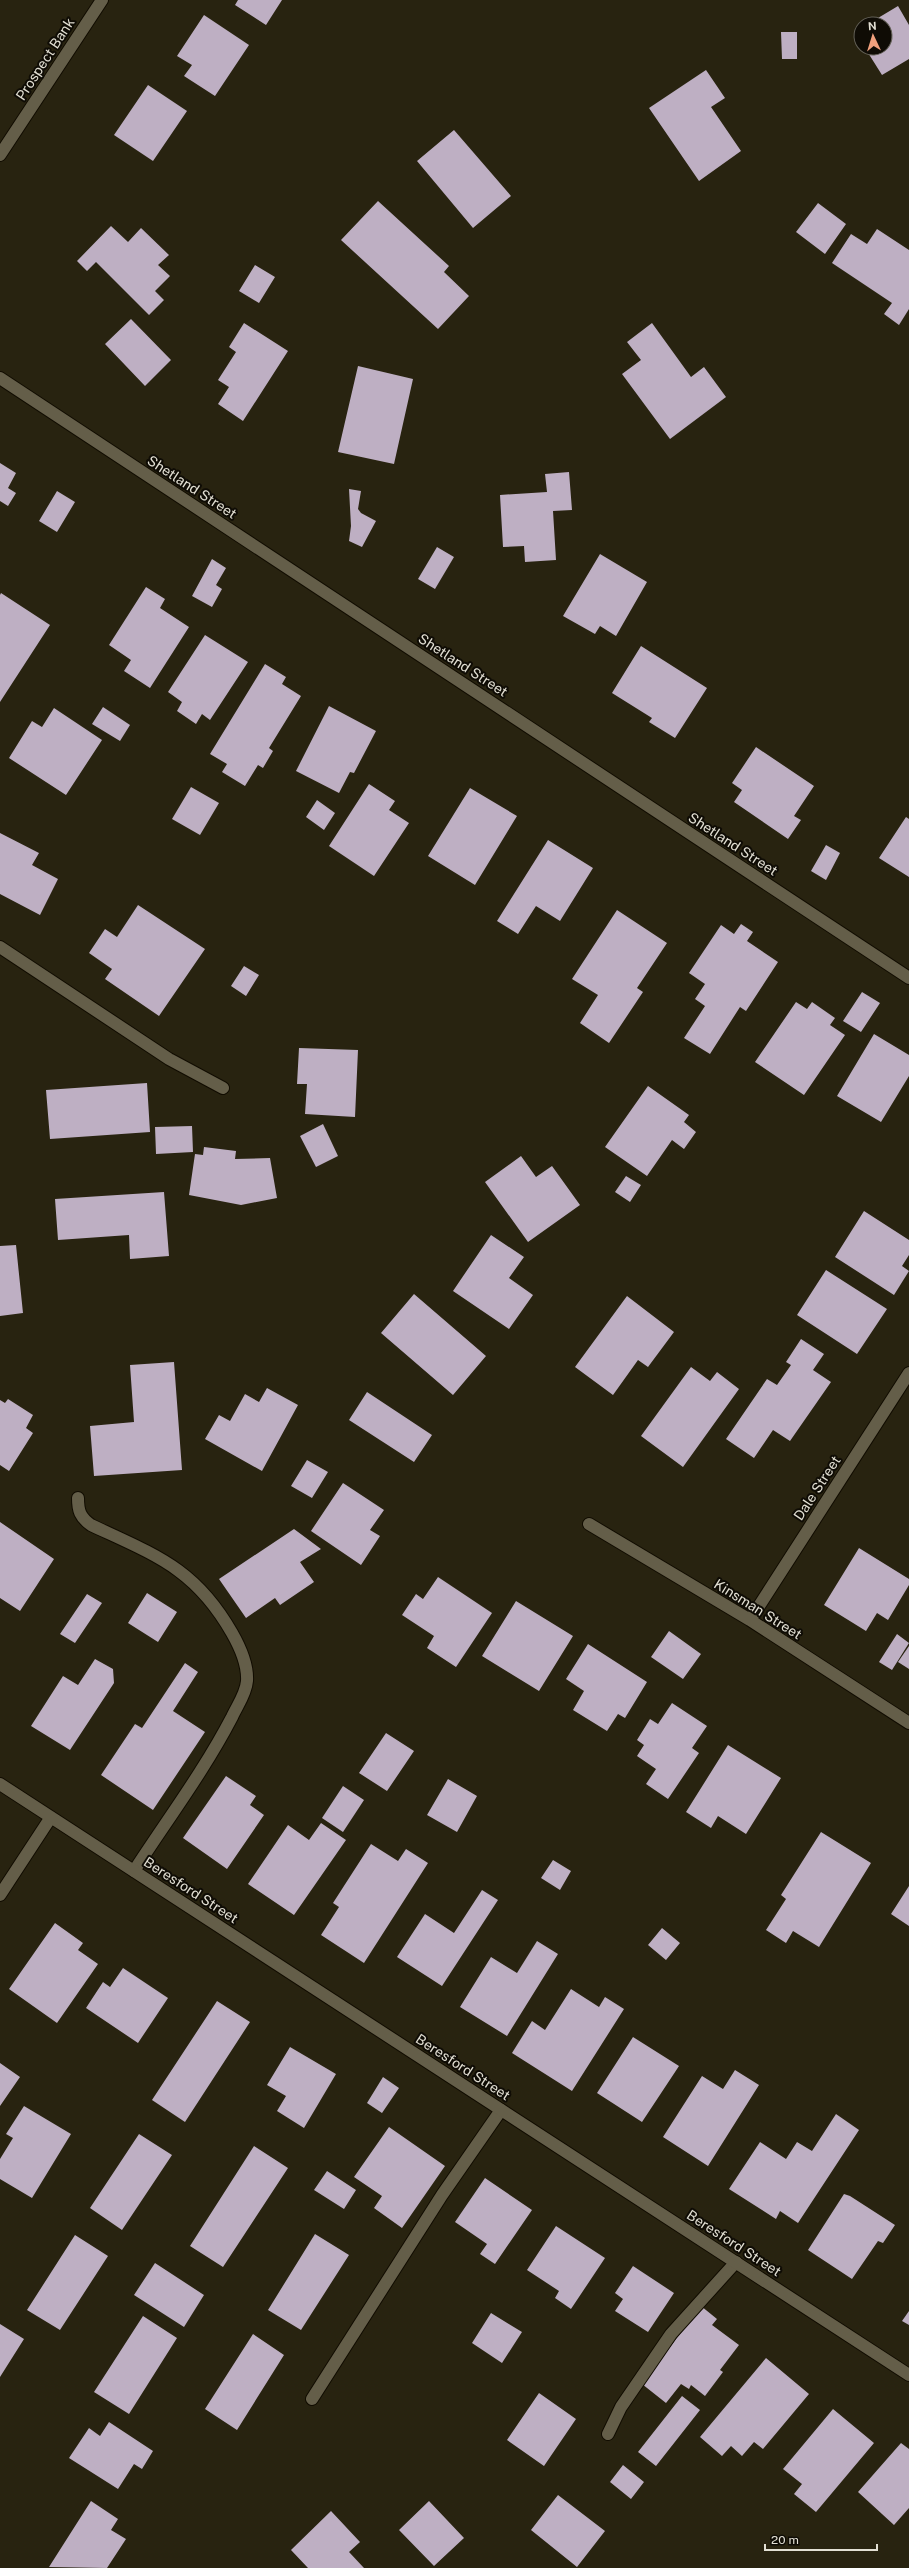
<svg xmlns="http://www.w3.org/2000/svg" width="909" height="2568" font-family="'Public Sans',sans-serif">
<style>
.building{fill:#beafc3}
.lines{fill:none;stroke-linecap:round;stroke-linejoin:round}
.lane-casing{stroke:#110c00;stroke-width:14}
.street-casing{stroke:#110c00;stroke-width:14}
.lane{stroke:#645e49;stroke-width:12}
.street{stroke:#645e49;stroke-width:12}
.labels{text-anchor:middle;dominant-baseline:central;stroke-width:4;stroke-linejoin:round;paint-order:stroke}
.street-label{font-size:14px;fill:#e2dfd3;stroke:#0f0c05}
</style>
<rect width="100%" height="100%" fill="#282310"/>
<path class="building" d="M 238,0 L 282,0 L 266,25 L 235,5 Z
M 898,6 L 909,25 L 909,59 L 882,75 L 865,48 L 885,48 L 885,24 L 868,24 Z
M 204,15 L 249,45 L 215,96 L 184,76 L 192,65 L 177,56 Z
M 861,28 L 861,41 L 855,32 Z
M 781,32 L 797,32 L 797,59 L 782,59 Z
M 706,70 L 725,98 L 711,107 L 741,151 L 699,181 L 649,108 Z
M 148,85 L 187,111 L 153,161 L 114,135 Z
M 454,130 L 511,196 L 473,228 L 417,161 Z
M 378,201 L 449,266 L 444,272 L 469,296 L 438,329 L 341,240 Z
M 818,203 L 846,224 L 825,254 L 796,232 Z
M 111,226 L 128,242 L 141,228 L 169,255 L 158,265 L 170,276 L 155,291 L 164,300 L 149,315 L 96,262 L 87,271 L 77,261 Z
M 877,229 L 909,250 L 909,309 L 899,325 L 884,314 L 892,303 L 832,263 L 851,234 L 867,244 Z
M 255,265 L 275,277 L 259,303 L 239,291 Z
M 131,319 L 171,360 L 145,386 L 105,344 Z
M 244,323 L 288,351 L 243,421 L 218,404 L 229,387 L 218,380 L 236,352 L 229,347 Z
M 652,323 L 691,377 L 704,367 L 726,397 L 670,439 L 622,374 L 641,360 L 627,342 Z
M 358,366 L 413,379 L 394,464 L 338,452 Z
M 0,463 L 16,473 L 8,488 L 16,493 L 8,506 L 0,501 Z
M 569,472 L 572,510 L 553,511 L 556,560 L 525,562 L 524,546 L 503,547 L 500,495 L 547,492 L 545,474 Z
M 349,489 L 361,491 L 358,509 L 361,513 L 376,521 L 362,547 L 349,541 L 351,526 Z
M 57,491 L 75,502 L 57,532 L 39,521 Z
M 437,547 L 454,557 L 435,589 L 418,579 Z
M 600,554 L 647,582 L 616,636 L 600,626 L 595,634 L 563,616 Z
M 212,559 L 226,568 L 216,585 L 222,589 L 212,607 L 192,596 Z
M 146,587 L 165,599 L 160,608 L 189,627 L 150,688 L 124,671 L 131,660 L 109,645 Z
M 1,593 L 50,625 L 0,702 L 0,595 Z
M 205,635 L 248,662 L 210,720 L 202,714 L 196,724 L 177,711 L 182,702 L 168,692 Z
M 641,646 L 707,688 L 675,738 L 649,722 L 652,718 L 612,693 Z
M 265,664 L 286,677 L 282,684 L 301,696 L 269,748 L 273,751 L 263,768 L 258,765 L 245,786 L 222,772 L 227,764 L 210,754 Z
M 329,706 L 376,731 L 354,773 L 350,772 L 339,793 L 296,771 Z
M 103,707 L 130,725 L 120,741 L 92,724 Z
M 54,708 L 102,740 L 66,795 L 9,758 L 32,721 L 42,727 Z
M 756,747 L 814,786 L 794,816 L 801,820 L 788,839 L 734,802 L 742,790 L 732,783 Z
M 369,784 L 395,801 L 389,810 L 409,823 L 374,876 L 329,846 Z
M 191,787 L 219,803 L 200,835 L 172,819 Z
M 470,788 L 517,816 L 475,885 L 428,856 Z
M 317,800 L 335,813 L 324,830 L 306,817 Z
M 906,817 L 909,819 L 909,877 L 879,858 Z
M 0,833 L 39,853 L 32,865 L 58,879 L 40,915 L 0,894 Z
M 548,840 L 593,868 L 560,921 L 536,906 L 518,934 L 497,921 Z
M 826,845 L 840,853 L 826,880 L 811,871 Z
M 138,905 L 205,949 L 159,1016 L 105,979 L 112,969 L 89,953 L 105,929 L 117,937 Z
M 617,910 L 667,943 L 637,988 L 643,992 L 609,1043 L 580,1023 L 598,995 L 572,979 Z
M 741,924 L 753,932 L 747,941 L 778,962 L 746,1011 L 740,1007 L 710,1054 L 684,1038 L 705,1006 L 695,999 L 705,984 L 689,973 L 721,925 L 734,934 Z
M 244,966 L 259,975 L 246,996 L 231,986 Z
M 862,992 L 880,1003 L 861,1032 L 843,1021 Z
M 796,1002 L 807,1009 L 812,1002 L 835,1018 L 830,1025 L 845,1035 L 804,1095 L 755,1062 Z
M 874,1034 L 909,1055 L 909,1076 L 881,1122 L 837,1096 Z
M 299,1048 L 358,1050 L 355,1117 L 305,1114 L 307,1084 L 297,1084 Z
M 147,1083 L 150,1132 L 50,1139 L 46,1090 Z
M 648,1086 L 689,1115 L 684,1122 L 696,1132 L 684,1149 L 672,1140 L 647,1176 L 605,1147 Z
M 323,1124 L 338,1156 L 316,1167 L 300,1136 Z
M 192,1126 L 193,1152 L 156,1154 L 155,1127 Z
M 204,1147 L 236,1151 L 235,1159 L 270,1158 L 277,1198 L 241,1205 L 189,1195 L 195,1154 L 203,1155 Z
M 521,1156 L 536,1177 L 552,1166 L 580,1205 L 528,1242 L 485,1182 Z
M 626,1176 L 641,1185 L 630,1202 L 615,1192 Z
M 164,1192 L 169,1256 L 130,1259 L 129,1235 L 58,1240 L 55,1199 Z
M 864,1211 L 909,1240 L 909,1255 L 902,1266 L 909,1271 L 894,1295 L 835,1257 Z
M 491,1235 L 524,1257 L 509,1278 L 533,1295 L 509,1329 L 453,1291 Z
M 16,1245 L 23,1313 L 0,1316 L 0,1246 Z
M 826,1270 L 887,1309 L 857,1354 L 797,1315 Z
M 414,1294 L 486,1356 L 453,1395 L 381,1333 Z
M 627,1296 L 674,1332 L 648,1367 L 638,1360 L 613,1395 L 575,1367 Z
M 801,1339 L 824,1354 L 813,1370 L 831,1382 L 790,1441 L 773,1430 L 754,1458 L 726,1439 L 767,1379 L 777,1385 L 791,1365 L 786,1362 Z
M 174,1362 L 182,1470 L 94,1476 L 90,1426 L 134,1422 L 130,1365 Z
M 691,1367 L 710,1381 L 717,1372 L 739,1389 L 683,1467 L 641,1436 Z
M 267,1388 L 298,1405 L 262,1471 L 205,1439 L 219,1415 L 230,1421 L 245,1394 L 259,1402 Z
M 367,1392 L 432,1435 L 414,1462 L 349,1420 Z
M 8,1399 L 33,1415 L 26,1428 L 33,1433 L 9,1471 L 0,1465 L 0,1400 L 5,1403 Z
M 307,1460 L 328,1472 L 312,1498 L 291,1486 Z
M 343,1483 L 384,1510 L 370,1530 L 380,1536 L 361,1565 L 311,1531 Z
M 0,1522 L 54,1559 L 20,1611 L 0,1598 Z
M 294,1529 L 321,1549 L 300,1562 L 314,1582 L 280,1605 L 275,1598 L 246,1618 L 219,1579 Z
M 859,1548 L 909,1579 L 909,1585 L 888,1620 L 877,1613 L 866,1631 L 824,1605 Z
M 438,1577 L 492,1613 L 456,1667 L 427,1648 L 434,1636 L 402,1615 L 416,1594 L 423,1599 Z
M 147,1593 L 177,1612 L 158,1642 L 128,1623 Z
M 87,1594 L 102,1603 L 75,1643 L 60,1634 Z
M 516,1601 L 573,1636 L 539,1691 L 482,1656 Z
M 669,1631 L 701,1654 L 683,1679 L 651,1657 Z
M 897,1634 L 909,1643 L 892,1670 L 879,1662 Z
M 588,1644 L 647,1682 L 625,1718 L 618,1714 L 607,1731 L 573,1710 L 584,1691 L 566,1679 Z
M 909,1646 L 909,1669 L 898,1662 Z
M 95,1659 L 113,1669 L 114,1683 L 70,1750 L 31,1726 L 63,1676 L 78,1685 Z
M 185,1663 L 198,1672 L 173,1711 L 205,1732 L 153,1810 L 101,1775 L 135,1724 L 142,1728 Z
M 672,1703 L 707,1726 L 692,1748 L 699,1753 L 668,1799 L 646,1784 L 656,1769 L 637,1756 L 644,1745 L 637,1740 L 650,1719 L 658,1724 Z
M 386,1733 L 414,1751 L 387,1791 L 359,1773 Z
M 728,1745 L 781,1778 L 746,1834 L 718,1816 L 711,1828 L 686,1812 Z
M 226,1776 L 256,1796 L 250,1805 L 264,1815 L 227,1869 L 183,1838 Z
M 448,1779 L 477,1796 L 457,1832 L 427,1815 Z
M 343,1786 L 364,1800 L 343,1832 L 322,1818 Z
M 321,1823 L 346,1840 L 294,1915 L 248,1884 L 288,1825 L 309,1840 Z
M 821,1832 L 871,1863 L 819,1947 L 793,1931 L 786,1943 L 766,1930 L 786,1899 L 781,1895 Z
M 371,1844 L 398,1861 L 406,1849 L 428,1863 L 364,1963 L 321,1935 L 339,1907 L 333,1903 Z
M 553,1860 L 571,1871 L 560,1890 L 541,1878 Z
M 909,1886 L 909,1926 L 891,1914 Z
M 482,1890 L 498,1900 L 442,1986 L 397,1957 L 425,1914 L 454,1933 Z
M 55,1923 L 83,1943 L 78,1950 L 98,1964 L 57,2023 L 9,1989 Z
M 662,1928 L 680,1943 L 666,1960 L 648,1945 Z
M 537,1941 L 558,1954 L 507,2036 L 460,2007 L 491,1957 L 517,1973 Z
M 123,1968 L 168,1998 L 138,2043 L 86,2008 L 103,1982 L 110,1987 Z
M 571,1989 L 599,2007 L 605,1997 L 624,2009 L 572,2091 L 512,2053 L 532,2021 L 545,2030 Z
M 217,2001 L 250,2022 L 185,2122 L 152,2100 Z
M 633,2037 L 679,2066 L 642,2122 L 597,2093 Z
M 290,2047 L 336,2074 L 304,2128 L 277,2111 L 286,2096 L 267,2085 Z
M 0,2063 L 20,2077 L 0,2106 Z
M 735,2070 L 759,2085 L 708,2166 L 663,2137 L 702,2076 L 723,2089 Z
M 383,2077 L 399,2088 L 382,2113 L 367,2103 Z
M 24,2106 L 71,2134 L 32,2198 L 0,2179 L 0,2159 L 13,2138 L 6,2134 Z
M 836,2114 L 859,2130 L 798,2223 L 780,2211 L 776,2219 L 729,2189 L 760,2142 L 786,2159 L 797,2142 L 812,2151 Z
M 389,2127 L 445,2166 L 402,2228 L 374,2208 L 382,2196 L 354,2177 Z
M 139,2134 L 172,2155 L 122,2230 L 90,2208 Z
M 254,2146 L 288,2168 L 223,2267 L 190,2246 Z
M 327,2171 L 356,2190 L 344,2209 L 314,2190 Z
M 485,2178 L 532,2210 L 495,2264 L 480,2254 L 487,2244 L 455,2222 Z
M 844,2194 L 850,2196 L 895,2225 L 883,2243 L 878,2241 L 852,2279 L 808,2250 Z
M 556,2226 L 605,2258 L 571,2309 L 555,2298 L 559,2291 L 527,2270 Z
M 315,2234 L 349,2255 L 301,2330 L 268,2310 Z
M 75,2235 L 108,2256 L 60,2330 L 27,2310 Z
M 155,2263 L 204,2295 L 184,2327 L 134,2295 Z
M 633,2266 L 674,2293 L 648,2332 L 615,2311 L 623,2299 L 615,2293 Z
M 701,2306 L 717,2319 L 712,2325 L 739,2345 L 720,2370 L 723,2372 L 705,2396 L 691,2385 L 689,2389 L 681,2384 L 666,2403 L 642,2384 Z
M 909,2311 L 909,2325 L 902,2321 Z
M 491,2313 L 522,2332 L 502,2363 L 472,2343 Z
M 143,2316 L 177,2338 L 129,2414 L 94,2392 Z
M 0,2324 L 24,2339 L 0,2377 Z
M 253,2334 L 284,2355 L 237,2430 L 205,2409 Z
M 766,2358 L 809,2394 L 763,2449 L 754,2442 L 742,2456 L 731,2446 L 722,2456 L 700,2437 Z
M 539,2393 L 576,2419 L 544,2466 L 507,2440 Z
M 682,2396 L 700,2410 L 656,2466 L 638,2452 Z
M 833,2409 L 874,2443 L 816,2512 L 794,2494 L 802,2484 L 783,2469 Z
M 109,2422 L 153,2451 L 142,2469 L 134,2464 L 118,2489 L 69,2458 L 89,2428 L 100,2436 Z
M 901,2443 L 909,2449 L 909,2508 L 894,2525 L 858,2492 Z
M 623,2465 L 644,2482 L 631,2499 L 610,2482 Z
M 558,2495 L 605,2531 L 577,2567 L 531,2530 Z
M 91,2501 L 118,2519 L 111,2530 L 126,2539 L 107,2568 L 49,2567 Z
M 429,2501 L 464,2538 L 434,2566 L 399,2530 Z
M 331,2511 L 360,2542 L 349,2552 L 364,2568 L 308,2568 L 291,2550 Z"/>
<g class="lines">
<g class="lane-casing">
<path id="lane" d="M 0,947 L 169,1059 L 223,1088
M 78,1498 C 78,1511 80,1517 91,1525 C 155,1555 195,1568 232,1633 C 240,1647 248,1664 247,1681 C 246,1694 237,1706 232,1717 C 204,1771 167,1820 134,1871
M 312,2399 L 442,2195 L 501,2110
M 608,2434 L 621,2407 L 671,2334 L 736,2262"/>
</g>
<g class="street-casing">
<path id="street" d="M 0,155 L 102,0
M 0,378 L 909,978
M 589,1524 L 750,1620 L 909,1723
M 750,1620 L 909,1373
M 0,1784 L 909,2375
M 0,1895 L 51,1817"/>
</g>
<use href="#lane" class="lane"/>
<use href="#street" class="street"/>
</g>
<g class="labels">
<g class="street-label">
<text transform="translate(45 59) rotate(-57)">Prospect Bank</text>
<text transform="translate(192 487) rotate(33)">Shetland Street</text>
<text transform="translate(463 665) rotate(33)">Shetland Street</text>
<text transform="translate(733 844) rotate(33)">Shetland Street</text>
<text transform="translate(817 1488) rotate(-57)">Dale Street</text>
<text transform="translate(758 1609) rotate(32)">Kinsman Street</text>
<text transform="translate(191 1890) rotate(33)">Beresford Street</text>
<text transform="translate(463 2067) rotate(33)">Beresford Street</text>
<text transform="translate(734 2243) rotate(33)">Beresford Street</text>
</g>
</g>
<g transform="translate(873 36) rotate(356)"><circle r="19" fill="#0f0c05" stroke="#636057"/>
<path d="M0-3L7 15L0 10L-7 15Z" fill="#f1a17d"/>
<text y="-6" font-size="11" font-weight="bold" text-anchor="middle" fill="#e2dfd3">N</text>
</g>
<path d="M765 2544v6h112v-6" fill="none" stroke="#e2dfd3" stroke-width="2"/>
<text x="771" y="2544" font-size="12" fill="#e2dfd3" stroke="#0f0c05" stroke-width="3" paint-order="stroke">20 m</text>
</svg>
